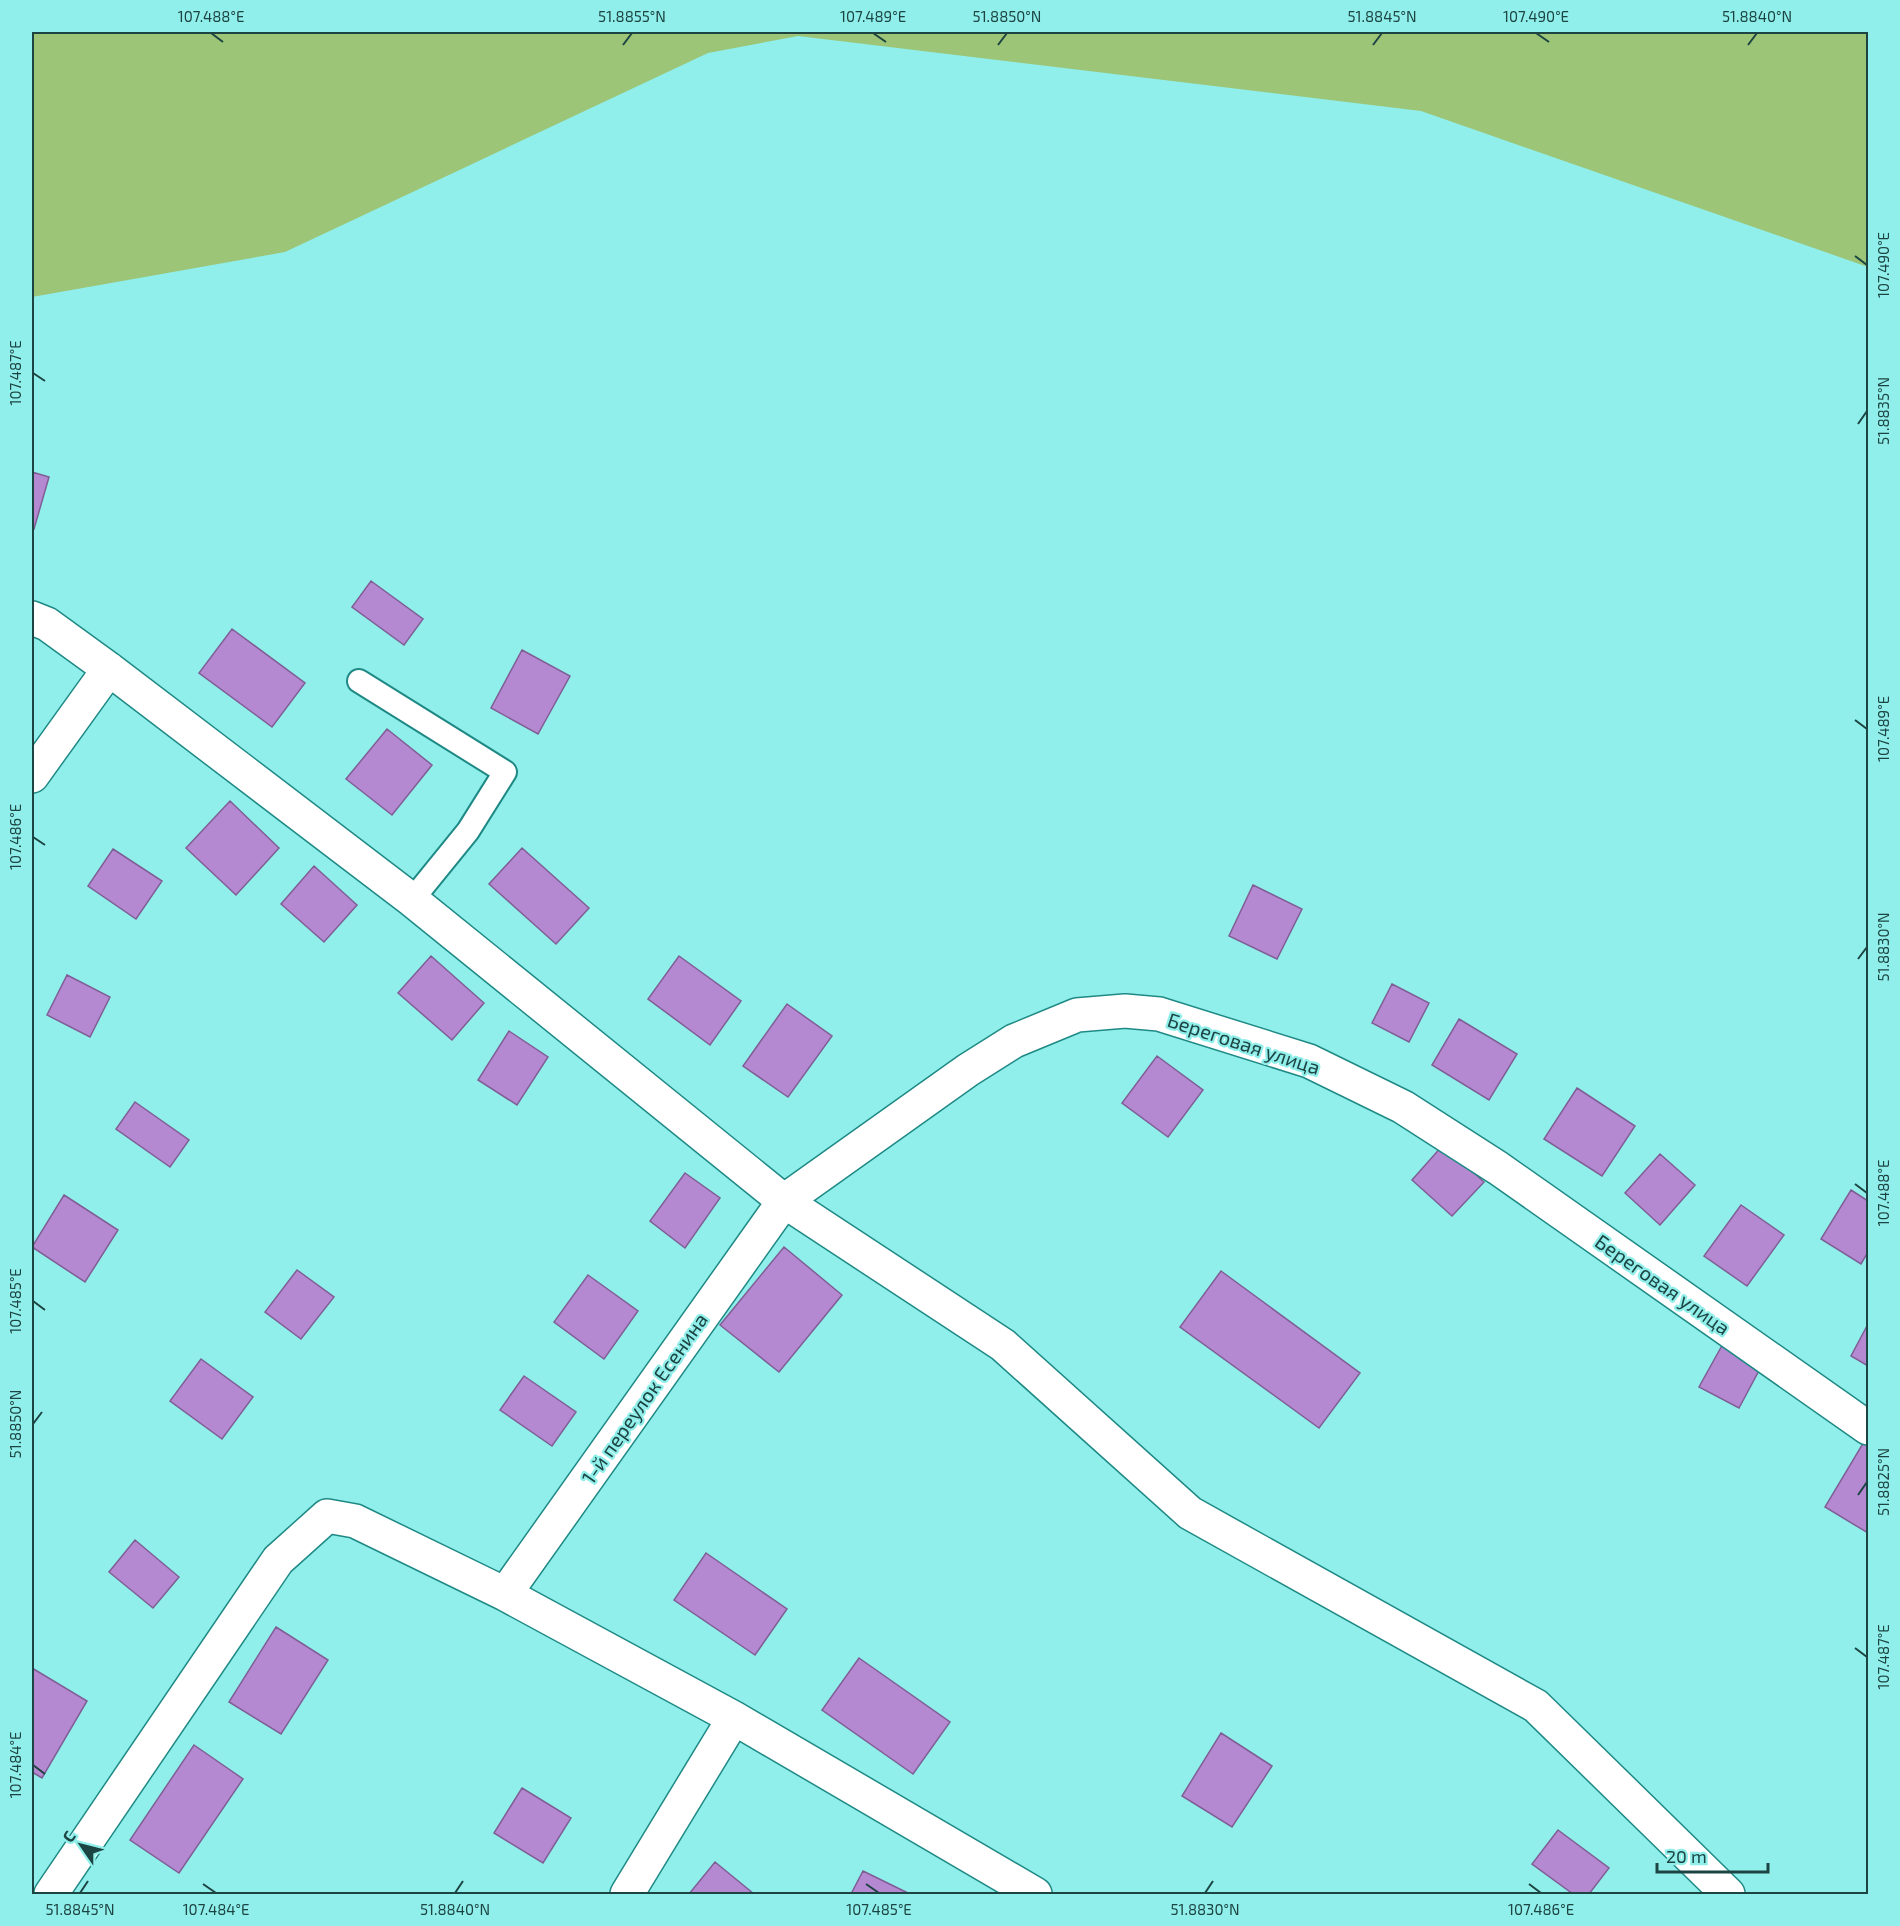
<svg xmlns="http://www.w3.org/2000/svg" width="1900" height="1926" font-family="'Exo 2',sans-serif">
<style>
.water{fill:#9cc577}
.building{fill:#b589d2;stroke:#7f5e95;stroke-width:1.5}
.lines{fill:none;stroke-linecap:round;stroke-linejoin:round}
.service-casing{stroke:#1f8985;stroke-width:26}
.minor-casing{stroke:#1f8985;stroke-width:36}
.service{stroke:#fff;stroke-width:22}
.minor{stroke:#fff;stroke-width:33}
.ticks{fill:none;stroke:#1c4442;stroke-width:2}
.labels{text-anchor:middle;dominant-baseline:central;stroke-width:4.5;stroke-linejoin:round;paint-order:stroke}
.street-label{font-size:20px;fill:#1c4442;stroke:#90efea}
.neatline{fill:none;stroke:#1c4442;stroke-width:2}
.ticks-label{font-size:15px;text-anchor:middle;fill:#1c4442}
</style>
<rect width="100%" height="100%" fill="#90efea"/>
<path class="water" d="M 32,32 L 1868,32 L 1868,267 L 1421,111 L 798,36 L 708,53 L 285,252 L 32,297 Z"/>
<path class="building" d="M 32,472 L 49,477 L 34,529 L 32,528 Z
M 371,581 L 423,619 L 404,645 L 352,607 Z
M 232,629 L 305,683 L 272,727 L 199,673 Z
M 522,650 L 570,676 L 538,734 L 491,708 Z
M 387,729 L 432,765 L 392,815 L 346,779 Z
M 230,801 L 279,848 L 236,895 L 186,848 Z
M 522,848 L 589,908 L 556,944 L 489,884 Z
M 113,849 L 162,881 L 136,919 L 88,886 Z
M 314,866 L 357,905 L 324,942 L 281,904 Z
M 1253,885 L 1302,909 L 1277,959 L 1229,936 Z
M 431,956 L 484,1003 L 452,1040 L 398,993 Z
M 679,956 L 741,1001 L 710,1045 L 648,999 Z
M 67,975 L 110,997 L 90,1037 L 47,1015 Z
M 1392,984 L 1429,1003 L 1409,1042 L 1372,1023 Z
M 787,1004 L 832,1036 L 788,1097 L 743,1066 Z
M 1459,1019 L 1517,1054 L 1489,1100 L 1432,1065 Z
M 509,1031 L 548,1057 L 517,1105 L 478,1080 Z
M 1157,1056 L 1203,1090 L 1168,1137 L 1122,1103 Z
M 1577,1088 L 1635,1126 L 1602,1176 L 1544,1139 Z
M 135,1102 L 189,1140 L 170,1167 L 116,1129 Z
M 1443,1145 L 1484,1182 L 1452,1216 L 1412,1180 Z
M 1660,1154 L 1695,1185 L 1660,1225 L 1625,1193 Z
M 685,1173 L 720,1198 L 685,1248 L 650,1221 Z
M 1851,1190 L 1868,1201 L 1868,1252 L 1861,1264 L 1821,1239 Z
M 64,1195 L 118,1230 L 85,1282 L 32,1247 Z
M 1741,1205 L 1784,1235 L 1747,1286 L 1704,1256 Z
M 784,1247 L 842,1295 L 779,1372 L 720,1325 Z
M 297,1270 L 334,1297 L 301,1339 L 265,1312 Z
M 1221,1271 L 1360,1373 L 1319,1428 L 1180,1327 Z
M 588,1275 L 638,1311 L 604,1359 L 554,1322 Z
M 1868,1324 L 1868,1366 L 1851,1356 Z
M 1724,1342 L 1763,1363 L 1739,1408 L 1699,1387 Z
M 201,1359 L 253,1397 L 222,1439 L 170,1401 Z
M 524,1376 L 576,1412 L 552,1446 L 500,1410 Z
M 1865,1440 L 1868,1442 L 1868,1533 L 1825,1507 Z
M 135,1540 L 179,1577 L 153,1608 L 109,1572 Z
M 706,1553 L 787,1609 L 755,1655 L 674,1600 Z
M 276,1627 L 328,1660 L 281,1734 L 229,1702 Z
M 859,1658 L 950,1722 L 913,1774 L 822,1710 Z
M 32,1668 L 87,1701 L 42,1778 L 32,1772 Z
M 1221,1733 L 1272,1766 L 1232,1827 L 1182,1796 Z
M 194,1745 L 243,1779 L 179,1873 L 130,1840 Z
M 522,1788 L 571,1818 L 543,1863 L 494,1833 Z
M 1558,1830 L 1609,1868 L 1589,1894 L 1573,1894 L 1532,1864 Z
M 715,1862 L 754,1894 L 689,1894 Z
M 863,1871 L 910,1894 L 851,1894 Z"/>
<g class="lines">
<g class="service-casing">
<path id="service" d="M 359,681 L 505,772 L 468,831 L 412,900"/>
</g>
<g class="minor-casing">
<path id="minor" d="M 32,618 L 47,624 L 109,669 L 412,900 L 784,1201 L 1003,1345 L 1190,1513 L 1536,1706 L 1728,1894
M 32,776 L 109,669
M 505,1594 L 784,1201 L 968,1070 L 1014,1041 L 1077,1015 L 1125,1011 L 1159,1014 L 1309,1061 L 1403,1107 L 1498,1168 L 1868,1428
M 51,1894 L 278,1560 L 327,1516 L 355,1521 L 505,1594 L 734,1718 L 1035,1894
M 627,1894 L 734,1718"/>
</g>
<use href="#service" class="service"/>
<use href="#minor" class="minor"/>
</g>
<path class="ticks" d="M 211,33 L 223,42M 873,33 L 886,42M 1536,33 L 1549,42M 623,45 L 632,33M 998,45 L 1007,33M 1373,45 L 1382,33M 1748,45 L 1757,33M 1855,256 L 1867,265M 33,373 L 45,381M 1858,424 L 1867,411M 1855,720 L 1867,729M 33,837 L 45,845M 1858,959 L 1867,947M 1855,1184 L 1867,1193M 33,1301 L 45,1310M 33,1424 L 42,1412M 1858,1495 L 1867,1482M 1855,1648 L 1867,1657M 33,1765 L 45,1774M 203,1884 L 216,1893M 866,1884 L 879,1893M 1529,1884 L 1541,1893M 80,1893 L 88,1881M 455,1893 L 463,1881M 1205,1893 L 1213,1881"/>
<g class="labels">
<g class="street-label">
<text transform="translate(1244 1043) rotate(18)">Береговая улица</text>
<text transform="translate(1663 1284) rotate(35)">Береговая улица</text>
<text transform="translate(644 1398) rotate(-55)">1-й переулок Есенина</text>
</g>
</g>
<rect width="1900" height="1926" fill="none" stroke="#90efea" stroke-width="66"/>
<g transform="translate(81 1845) rotate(305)" stroke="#90efea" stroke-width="4.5" paint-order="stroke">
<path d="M0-4.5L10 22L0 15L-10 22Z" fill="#1c4442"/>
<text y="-9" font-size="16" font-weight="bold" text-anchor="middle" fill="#1c4442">С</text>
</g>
<path d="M1657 1863v9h111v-9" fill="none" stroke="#1c4442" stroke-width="3"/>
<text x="1666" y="1863" font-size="18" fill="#1c4442" stroke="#90efea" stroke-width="4.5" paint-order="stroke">20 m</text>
<rect x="33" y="33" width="1834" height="1860" class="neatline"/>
<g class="ticks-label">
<text x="211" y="22">107.488°E</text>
<text x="632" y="22">51.8855°N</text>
<text x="873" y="22">107.489°E</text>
<text x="1007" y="22">51.8850°N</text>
<text x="1382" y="22">51.8845°N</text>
<text x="1536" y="22">107.490°E</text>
<text x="1757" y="22">51.8840°N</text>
<text transform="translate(1884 265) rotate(-90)" y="5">107.490°E</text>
<text transform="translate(16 373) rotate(-90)" y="5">107.487°E</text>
<text transform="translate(1884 411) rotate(-90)" y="5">51.8835°N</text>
<text transform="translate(1884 729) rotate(-90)" y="5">107.489°E</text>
<text transform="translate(16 837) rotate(-90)" y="5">107.486°E</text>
<text transform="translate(1884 947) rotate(-90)" y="5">51.8830°N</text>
<text transform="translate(1884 1193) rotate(-90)" y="5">107.488°E</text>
<text transform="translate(16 1301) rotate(-90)" y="5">107.485°E</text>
<text transform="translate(16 1424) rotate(-90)" y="5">51.8850°N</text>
<text transform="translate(1884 1482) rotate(-90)" y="5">51.8825°N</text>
<text transform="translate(1884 1657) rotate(-90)" y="5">107.487°E</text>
<text transform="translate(16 1765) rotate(-90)" y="5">107.484°E</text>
<text x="80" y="1915">51.8845°N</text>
<text x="216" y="1915">107.484°E</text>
<text x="455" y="1915">51.8840°N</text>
<text x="879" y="1915">107.485°E</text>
<text x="1205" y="1915">51.8830°N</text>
<text x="1541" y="1915">107.486°E</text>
</g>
</svg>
